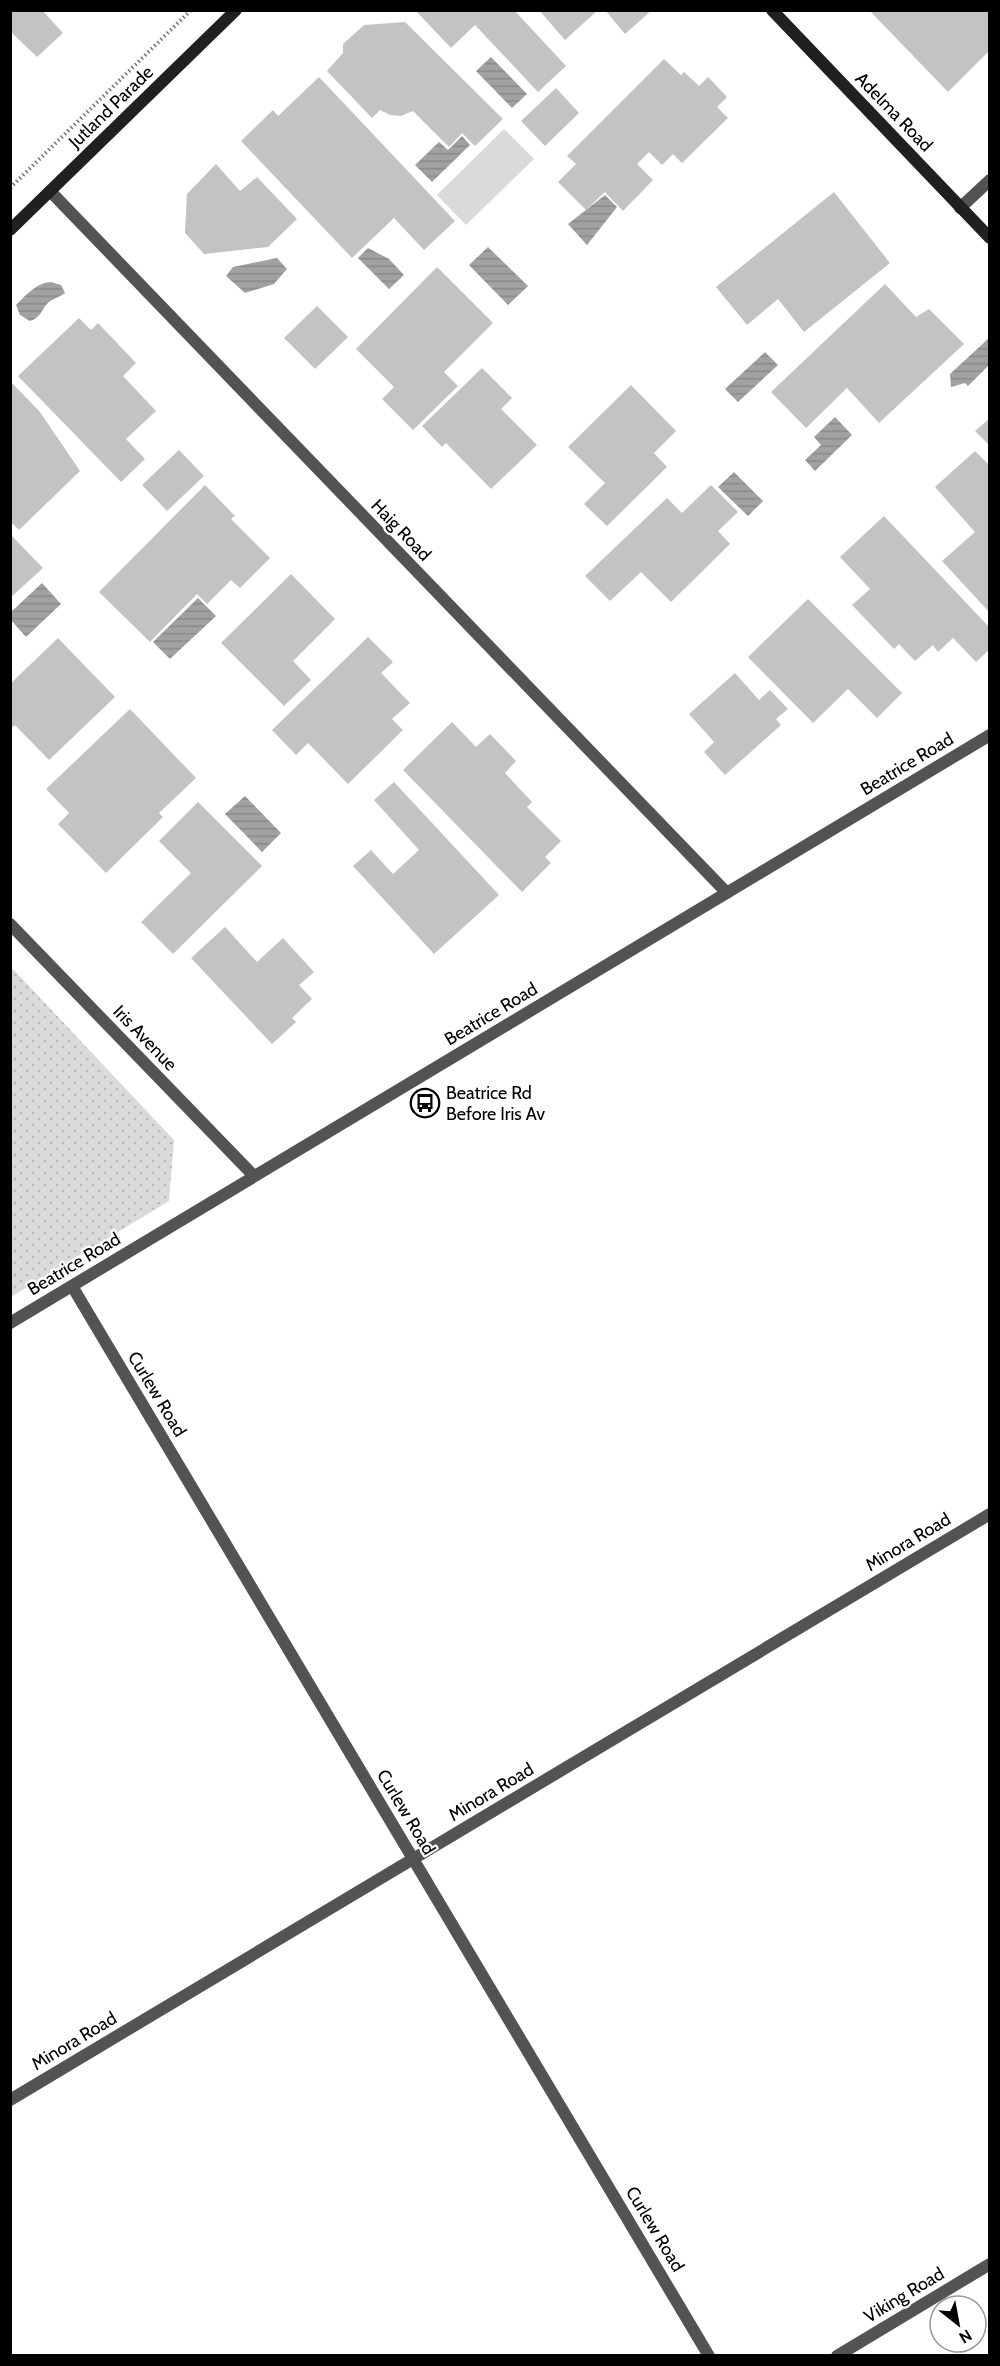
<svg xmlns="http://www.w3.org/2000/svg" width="1000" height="2366" font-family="Cabin,sans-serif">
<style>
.park{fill:url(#park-dots)}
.pitch{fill:#dadada}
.water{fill:url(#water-rules)}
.building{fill:#c3c3c3}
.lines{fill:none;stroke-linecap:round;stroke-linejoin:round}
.path{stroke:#757575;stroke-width:4;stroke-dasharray:1.5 3;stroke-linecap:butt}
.street{stroke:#535353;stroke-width:12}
.secondary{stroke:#202020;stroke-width:12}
.labels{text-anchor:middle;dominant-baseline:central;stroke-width:4.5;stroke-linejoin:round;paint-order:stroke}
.street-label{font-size:18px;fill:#000;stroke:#fff}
.poi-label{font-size:18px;fill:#000;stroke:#fff;text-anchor:start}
</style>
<defs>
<pattern id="park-dots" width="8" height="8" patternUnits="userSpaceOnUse" patternTransform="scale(1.5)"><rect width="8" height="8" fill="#dadada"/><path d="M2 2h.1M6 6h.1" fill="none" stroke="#b9b9b9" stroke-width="1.8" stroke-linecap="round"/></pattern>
<pattern id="water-rules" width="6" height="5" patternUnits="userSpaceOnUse" patternTransform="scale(1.5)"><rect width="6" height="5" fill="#a1a1a1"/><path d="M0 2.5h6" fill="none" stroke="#898989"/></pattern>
</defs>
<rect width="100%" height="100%" fill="#fff"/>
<path class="park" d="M 11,967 L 174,1140 L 169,1201 L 11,1297 Z"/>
<path class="pitch" d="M 504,129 L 534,159 L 466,225 L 437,195 Z"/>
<path class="water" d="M 491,57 L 527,94 L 512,108 L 476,71 Z
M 462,136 L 470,145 L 432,182 L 415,165 L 439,142 L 448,150 Z
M 605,195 L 617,207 L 587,245 L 568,224 Z
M 488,247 L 528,286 L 508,305 L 469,265 Z
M 368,248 L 389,259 L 404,275 L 389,289 L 358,258 Z
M 277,258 L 287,269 L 274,284 L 245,293 L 226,276 L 233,267 Z
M 51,282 L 61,285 L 65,293 C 60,297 51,299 47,304 C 41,311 40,318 30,321 L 20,315 L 16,305 C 26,295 36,283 51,282 Z
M 989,338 L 989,365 L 968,386 L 965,383 L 951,387 L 950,374 Z
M 765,352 L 778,365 L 738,402 L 725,389 Z
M 835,417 L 852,435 L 815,471 L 805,460 L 821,445 L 814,437 Z
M 734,472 L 763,501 L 748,516 L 718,487 Z
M 42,583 L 61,604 L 26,637 L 11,620 L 11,612 Z
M 198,598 L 216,616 L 170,659 L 153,642 Z
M 245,796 L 281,833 L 262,852 L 225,814 Z"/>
<path class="building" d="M 10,10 L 42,10 L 63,33 L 37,57 L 10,31 Z
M 415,10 L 514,10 L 566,66 L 538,92 L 475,25 L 451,48 Z
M 539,10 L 598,10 L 565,40 Z
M 605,10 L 652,10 L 625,34 Z
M 869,10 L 990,10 L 990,50 L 948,92 Z
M 405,22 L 503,119 L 475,146 L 462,133 L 449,147 L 413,111 L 401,116 L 390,115 L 380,110 L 372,118 L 327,71 L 343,53 L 343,44 L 364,25 Z
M 664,59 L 681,75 L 684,72 L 699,86 L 708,77 L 727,97 L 717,107 L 728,118 L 682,163 L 673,154 L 662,165 L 649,152 L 637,164 L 653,180 L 623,211 L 605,192 L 586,210 L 558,182 L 576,164 L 567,156 Z
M 319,77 L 455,221 L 424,250 L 394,218 L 352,258 L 241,141 L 273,110 L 278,116 Z
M 556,88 L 579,113 L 545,146 L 521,121 Z
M 216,164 L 240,191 L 257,177 L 297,219 L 268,247 L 204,254 L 185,233 L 187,194 Z
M 834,192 L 890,263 L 804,332 L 778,299 L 747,325 L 716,287 Z
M 437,267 L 493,323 L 444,372 L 458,386 L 413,430 L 382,399 L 394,387 L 356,349 Z
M 885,284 L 916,317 L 929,309 L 964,344 L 879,423 L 847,388 L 806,428 L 771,392 Z
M 317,306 L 348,337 L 315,369 L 284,338 Z
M 79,318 L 91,330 L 98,323 L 136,363 L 123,376 L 156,411 L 126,439 L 145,459 L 121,482 L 18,376 Z
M 482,368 L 512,398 L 501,409 L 537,445 L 491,489 L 446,443 L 442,447 L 422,426 Z
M 10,381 L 40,412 L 80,471 L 19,530 L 10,521 Z
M 631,385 L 676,431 L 654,453 L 667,467 L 607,526 L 584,504 L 605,483 L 568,447 Z
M 990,418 L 990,446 L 975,431 Z
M 179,450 L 204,476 L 167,511 L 142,485 Z
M 975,451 L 990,466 L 990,613 L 942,561 L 975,532 L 935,487 Z
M 205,485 L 235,516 L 231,519 L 270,558 L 240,588 L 231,580 L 207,604 L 197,594 L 150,642 L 99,592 Z
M 711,485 L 738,512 L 718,531 L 730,544 L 671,602 L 641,572 L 610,601 L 585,576 L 667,498 L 682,513 Z
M 884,516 L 990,628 L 990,649 L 976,662 L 953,638 L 938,652 L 933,645 L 915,661 L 899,644 L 894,649 L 852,605 L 870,589 L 840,557 Z
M 10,534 L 43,568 L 10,598 Z
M 291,574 L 335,619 L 293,661 L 311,680 L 284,706 L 221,643 Z
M 808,599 L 902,693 L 877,718 L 848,689 L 813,723 L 748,657 Z
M 368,637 L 393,662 L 381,673 L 410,703 L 392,719 L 403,730 L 348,784 L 308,743 L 296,755 L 272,730 Z
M 58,638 L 115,697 L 49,760 L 15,725 L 10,729 L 10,684 Z
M 735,673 L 759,700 L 770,690 L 788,709 L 776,719 L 781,725 L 725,775 L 704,752 L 714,742 L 689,714 Z
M 130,709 L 196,778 L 159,813 L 163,817 L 106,873 L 58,824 L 69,813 L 46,789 Z
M 452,722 L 476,747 L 490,734 L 516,761 L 505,773 L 532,802 L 527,807 L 561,841 L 545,857 L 551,863 L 522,892 L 403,770 Z
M 394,782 L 499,895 L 434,954 L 353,866 L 371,850 L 393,874 L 419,850 L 374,800 Z
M 198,802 L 262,866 L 173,954 L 141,922 L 191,873 L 159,841 Z
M 225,927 L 257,962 L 283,938 L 314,972 L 299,985 L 312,999 L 292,1018 L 296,1022 L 272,1044 L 191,958 Z"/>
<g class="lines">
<path class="path" d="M 10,188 L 191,10"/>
<path class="street" d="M 50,191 L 727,893
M 960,208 L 990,180
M 10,924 L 254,1176
M 72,1286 L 709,2356
M 10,1323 L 990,735
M 10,2100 L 990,1514
M 837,2356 L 990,2264"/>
<path class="secondary" d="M 772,10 L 990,238
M 10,230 L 236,10"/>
</g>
<defs>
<g id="bus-ring" transform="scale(1.5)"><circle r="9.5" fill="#fff" stroke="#000" stroke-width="1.5"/><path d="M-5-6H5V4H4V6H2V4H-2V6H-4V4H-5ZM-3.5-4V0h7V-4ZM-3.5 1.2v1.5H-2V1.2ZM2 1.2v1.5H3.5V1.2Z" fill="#000"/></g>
</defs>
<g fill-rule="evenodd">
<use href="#bus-ring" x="425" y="1103"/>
</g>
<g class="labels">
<g class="street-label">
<text transform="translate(111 107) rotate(-44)">Jutland Parade</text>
<text transform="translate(894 112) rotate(46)">Adelma Road</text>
<text transform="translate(401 530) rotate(46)">Haig Road</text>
<text transform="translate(907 764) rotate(-31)">Beatrice Road</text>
<text transform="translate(491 1014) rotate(-31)">Beatrice Road</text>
<text transform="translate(145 1038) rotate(46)">Iris Avenue</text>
<text transform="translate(74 1264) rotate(-31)">Beatrice Road</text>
<text transform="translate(157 1394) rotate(59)">Curlew Road</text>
<text transform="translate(908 1542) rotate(-31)">Minora Road</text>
<text transform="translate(491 1792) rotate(-31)">Minora Road</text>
<text transform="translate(406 1812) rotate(59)">Curlew Road</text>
<text transform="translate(74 2041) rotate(-31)">Minora Road</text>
<text transform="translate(655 2229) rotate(59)">Curlew Road</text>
<text transform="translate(904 2295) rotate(-31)">Viking Road</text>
</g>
<g class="poi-label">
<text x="446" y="1093">Beatrice Rd<tspan x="446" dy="21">Before Iris Av</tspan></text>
</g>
</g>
<rect width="1000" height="2366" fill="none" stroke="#000000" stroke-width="24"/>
<g transform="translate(958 2324) rotate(149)"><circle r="28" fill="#ffffff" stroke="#999999" stroke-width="1.5"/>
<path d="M0-4.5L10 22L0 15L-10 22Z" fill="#000000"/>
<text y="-9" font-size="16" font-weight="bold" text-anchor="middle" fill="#000000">N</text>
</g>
</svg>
